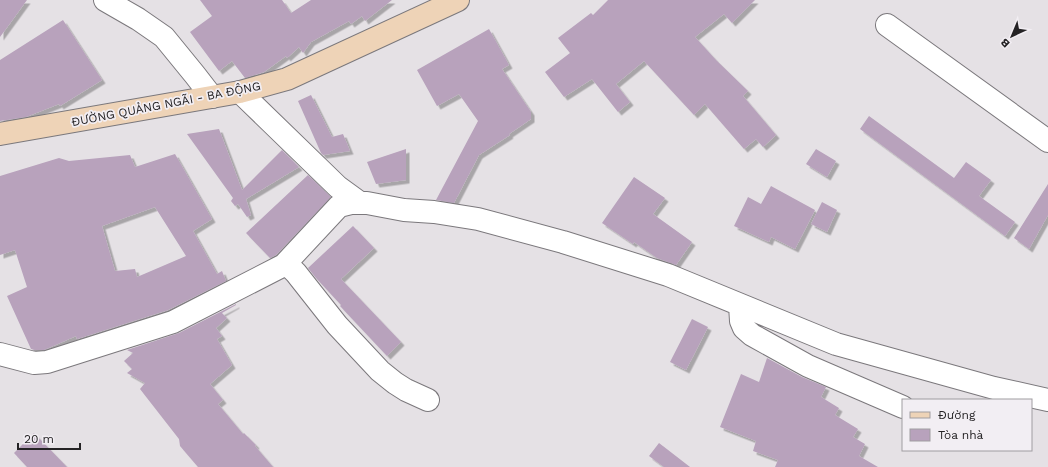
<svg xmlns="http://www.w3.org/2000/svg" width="1048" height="467" font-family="'Work Sans',sans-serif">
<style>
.building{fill:#b8a2bc;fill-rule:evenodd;filter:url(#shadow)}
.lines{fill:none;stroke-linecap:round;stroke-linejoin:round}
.minor-casing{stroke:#7b787c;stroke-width:24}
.secondary-casing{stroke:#7b787c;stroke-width:24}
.minor{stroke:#fff;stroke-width:22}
.secondary{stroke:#eed3b7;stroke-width:22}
.labels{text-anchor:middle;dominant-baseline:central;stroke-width:3.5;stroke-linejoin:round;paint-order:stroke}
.street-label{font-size:12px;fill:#252325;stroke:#f2eef3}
</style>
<defs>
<filter id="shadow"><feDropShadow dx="3.5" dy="3.5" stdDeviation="0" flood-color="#0004"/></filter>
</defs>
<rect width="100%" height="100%" fill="#e5e1e5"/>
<path class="building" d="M 0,0 L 27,0 L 0,37 Z
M 200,0 L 282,0 L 291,13 L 311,0 L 392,0 L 365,21 L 362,16 L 351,24 L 349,21 L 311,42 L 303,53 L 299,47 L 287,58 L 286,56 L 264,72 L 245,78 L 232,61 L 219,71 L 190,32 L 212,16 Z
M 608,0 L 755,0 L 732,23 L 724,14 L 695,37 L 716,60 L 748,91 L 743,96 L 776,135 L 763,147 L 756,139 L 744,149 L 705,104 L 694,115 L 644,61 L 616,84 L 630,102 L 618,112 L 592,79 L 564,97 L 545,72 L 570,53 L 558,38 L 591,13 L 593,15 Z
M 63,20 L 102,80 L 60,106 L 59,104 L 26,117 L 0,121 L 0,60 Z
M 489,29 L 509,65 L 502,69 L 531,112 L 531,119 L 509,134 L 510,135 L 479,155 L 454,203 L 436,200 L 478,121 L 459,94 L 437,106 L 417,70 Z
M 311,95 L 332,137 L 343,134 L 350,151 L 323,155 L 321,153 L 298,101 Z
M 869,116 L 954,178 L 966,162 L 991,180 L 979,196 L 1015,222 L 1005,236 L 860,129 Z
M 219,129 L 242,190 L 282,150 L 299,167 L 246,199 L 251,215 L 247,217 L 238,204 L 235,206 L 231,201 L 233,198 L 187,134 Z
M 406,149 L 406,180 L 376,184 L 367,162 Z
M 816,149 L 836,161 L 827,177 L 806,164 Z
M 175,154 L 212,219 L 193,231 L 217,274 L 222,271 L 226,281 L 168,310 L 77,339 L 76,336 L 44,350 L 35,350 L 31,349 L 7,296 L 27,287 L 15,250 L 0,255 L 0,176 L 59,158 L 69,161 L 130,155 L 135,167 ZM 155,207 L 186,256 L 137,277 L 135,269 L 115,271 L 102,226 Z
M 308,175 L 331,197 L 276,255 L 270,258 L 246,233 Z
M 634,177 L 665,198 L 653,214 L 692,242 L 676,265 L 657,258 L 634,242 L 633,244 L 602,223 Z
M 1048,184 L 1048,215 L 1029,249 L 1014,238 Z
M 771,186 L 815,210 L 795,249 L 771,237 L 769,242 L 734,226 L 748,197 L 761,204 Z
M 822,202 L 837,210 L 827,232 L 811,224 Z
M 353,226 L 374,248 L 341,279 L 401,342 L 387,356 L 340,306 L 341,305 L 316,278 L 308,268 Z
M 236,304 L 236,305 L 222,313 L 227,318 L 216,328 L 222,336 L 217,339 L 232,365 L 210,384 L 223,400 L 218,404 L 243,434 L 244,433 L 256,445 L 255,446 L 273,467 L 198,467 L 180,446 L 179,439 L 140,389 L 145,383 L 127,373 L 132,369 L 124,361 L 133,353 L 127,350 L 179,333 Z
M 692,319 L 708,327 L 686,370 L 670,362 Z
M 767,358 L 802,377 L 826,387 L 821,397 L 839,408 L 835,415 L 858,429 L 853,437 L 865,444 L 859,456 L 878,467 L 775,467 L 778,460 L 753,451 L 756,441 L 720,427 L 741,374 L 759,382 Z
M 34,433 L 67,467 L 27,467 L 14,453 Z
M 659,443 L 690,467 L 664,467 L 649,456 Z"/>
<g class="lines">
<g class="minor-casing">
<path id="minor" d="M 105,0 L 138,19 L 164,37 L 195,75 L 212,97
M 887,25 L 1048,141
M 240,92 L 338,187 L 360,203
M 284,265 L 339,206 L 351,203 L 367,203 L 404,210 L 434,212 L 478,219 L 563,242 L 668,275 L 836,344 L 994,388 L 1048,400
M 740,305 L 741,321 L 744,328 L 752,335 L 808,366 L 903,407
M 0,354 L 34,363 L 47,362 L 173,322 L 284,265 L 289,266 L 296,273 L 337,325 L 380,371 L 395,383 L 406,390 L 428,400"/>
</g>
<g class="secondary-casing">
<path id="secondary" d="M 0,134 L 240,92 L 287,79 L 458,0"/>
</g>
<use href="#minor" class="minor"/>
<use href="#secondary" class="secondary"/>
</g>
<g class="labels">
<g class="street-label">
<text transform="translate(166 104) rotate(-11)">ĐƯỜNG QUẢNG NGÃI - BA ĐỘNG</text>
</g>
</g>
<rect x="902" y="399" width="130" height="52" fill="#f2eef3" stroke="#a09da1"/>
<rect x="910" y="412" width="20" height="6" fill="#eed3b7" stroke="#a09da1"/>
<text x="938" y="419" font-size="12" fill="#252325">Đường</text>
<rect x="910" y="429" width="20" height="12" fill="#b8a2bc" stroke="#a09da1"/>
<text x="938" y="439" font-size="12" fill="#252325">Tòa nhà</text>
<g transform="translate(1012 36) rotate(224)" stroke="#f2eef3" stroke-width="3" paint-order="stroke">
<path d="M0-3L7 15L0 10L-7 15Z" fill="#252325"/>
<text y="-6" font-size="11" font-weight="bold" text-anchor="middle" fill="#252325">B</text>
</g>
<path d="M18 443v6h62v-6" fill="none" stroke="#252325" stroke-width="2"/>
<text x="24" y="443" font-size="12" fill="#252325" stroke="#f2eef3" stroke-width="3" paint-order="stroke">20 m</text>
</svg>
